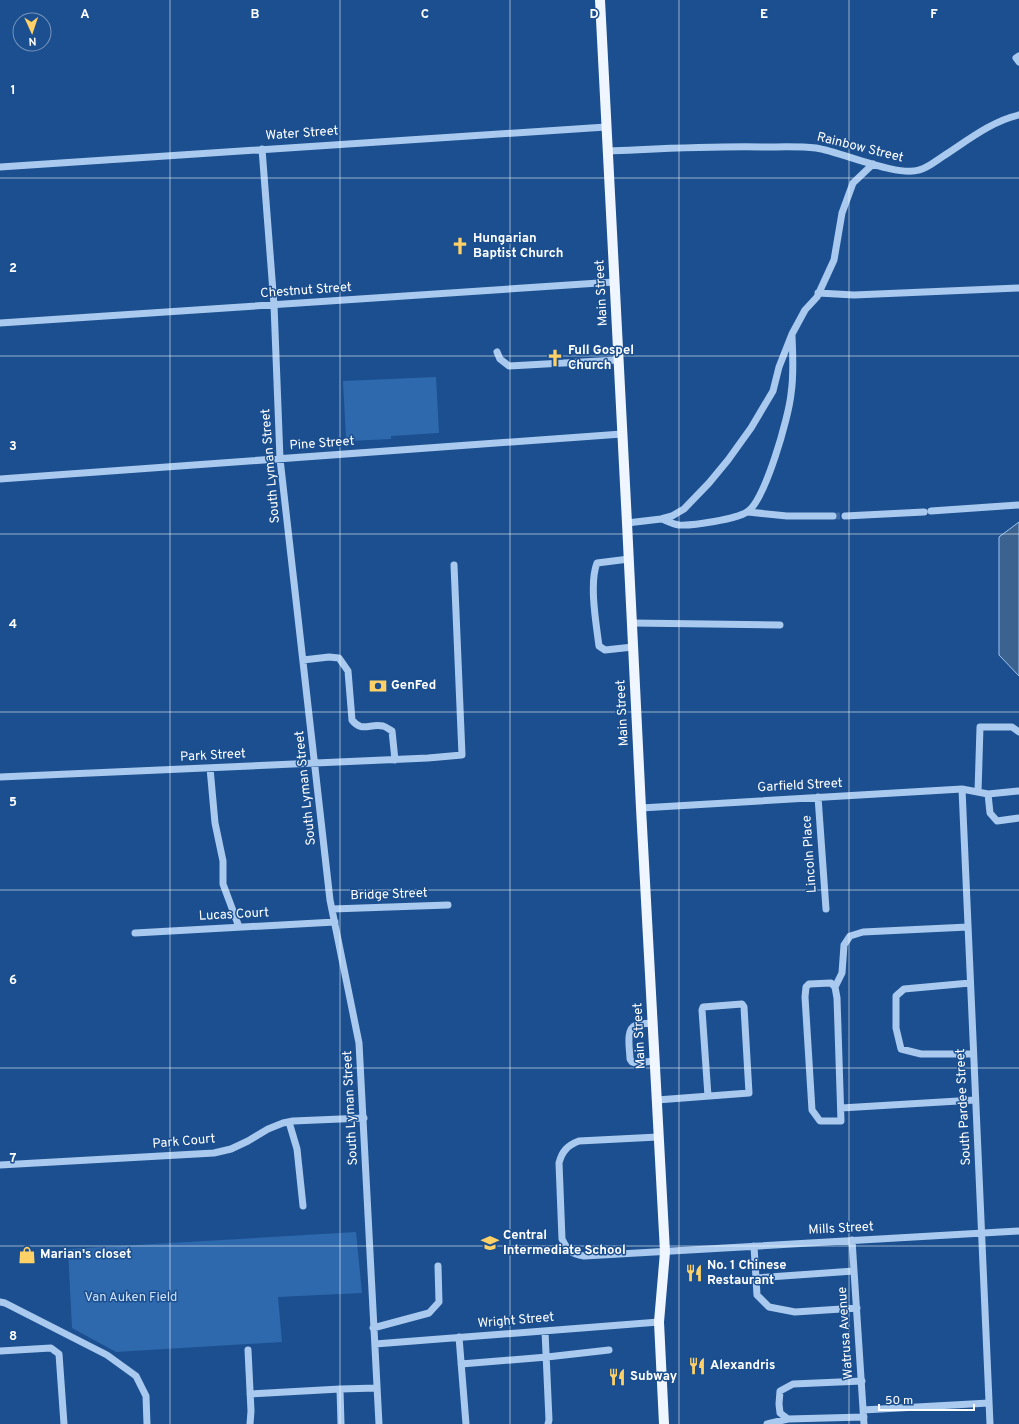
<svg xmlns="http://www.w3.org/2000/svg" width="1019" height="1424" font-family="Overpass,sans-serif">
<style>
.green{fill:#2e69ad}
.water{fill:#3c6290;stroke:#9cc4f0}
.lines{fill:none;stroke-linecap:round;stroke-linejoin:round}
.minor-tunnel{stroke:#3d69a0;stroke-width:7;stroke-dasharray:7 3.5;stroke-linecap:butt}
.minor{stroke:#a9c9ee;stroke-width:7}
.major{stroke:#f0f6ff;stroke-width:10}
.grid{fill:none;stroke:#fff;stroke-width:1;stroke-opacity:0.55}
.labels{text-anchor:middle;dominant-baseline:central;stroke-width:3;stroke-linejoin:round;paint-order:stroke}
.street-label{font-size:13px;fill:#fff;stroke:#1b4f8f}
.poi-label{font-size:13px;font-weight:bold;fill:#fff;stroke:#1b4f8f;text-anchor:start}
.park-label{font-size:13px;fill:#cfe3fa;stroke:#1b4f8f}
.grid-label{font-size:13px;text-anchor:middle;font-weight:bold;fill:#fff;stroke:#1b4f8f;stroke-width:3;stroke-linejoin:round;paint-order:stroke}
</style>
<rect width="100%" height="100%" fill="#1b4f8f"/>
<path class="green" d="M 436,377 L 439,433 L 391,436 L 391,439 L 349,441 L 349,438 L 346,438 L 343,381 Z
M 356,1232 L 362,1293 L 278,1297 L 282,1342 L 116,1352 L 72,1328 L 68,1249 Z"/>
<path class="water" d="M 1019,522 L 1019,676 L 999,655 L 999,537 Z"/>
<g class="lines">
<path class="minor-tunnel" d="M 833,516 L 845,516"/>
<path class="minor" d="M 1019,56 L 1016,58 L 1019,62
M 262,149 L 274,305 L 280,459 L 330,900 L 359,1043 L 379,1424
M 608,151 C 659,149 710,146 762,147 C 780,147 799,146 816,148 C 842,152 897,177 919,170 C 928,168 937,160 945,155 C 968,140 992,121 1019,115
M 0,167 L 606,127
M 818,293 L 854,295 L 1019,288
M 0,323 L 614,282
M 497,352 L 500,359 L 509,366 L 618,360
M 0,479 L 622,434
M 931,511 L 1019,505
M 748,512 L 787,516 L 833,516
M 845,516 L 924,512
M 662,519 C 667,521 673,524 679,525 C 693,526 736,519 747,512 C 765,501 789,416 791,394 C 794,375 793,356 792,336
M 627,523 L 661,519 L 672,516 L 684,509 L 709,483 L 728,460 L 751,428 L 773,391 L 779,367 L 792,334 L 805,310 L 817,297 L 834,260 L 842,213 L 853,183 L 873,164
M 629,559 L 597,563 C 589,583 596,623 599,646 L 605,650 L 633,647
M 632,623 L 780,625
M 303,660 L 329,657 L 339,658 L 348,671 L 352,720 C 362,733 370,723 383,726 C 386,727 389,729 392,731 L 395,760
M 210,768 L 215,823 L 223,861 L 223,884 L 239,927
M 0,777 L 428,758 L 462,755 L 454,565
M 962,789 L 990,1424
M 978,792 L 980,727 L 1012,727 L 1019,732
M 988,794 L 990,813 L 997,821 L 1019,818
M 818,797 L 826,909
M 641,808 L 962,789 L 988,794 L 1019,791
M 332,909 L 448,905
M 135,933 L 335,922
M 831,983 L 835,987 L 837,998 L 841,1121 L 820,1121 L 812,1110 L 805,997 L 806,987 L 809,984 Z
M 970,983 L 904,989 L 896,996 L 896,1028 L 901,1049 L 921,1054 L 973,1054
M 835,987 L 842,973 L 844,945 L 850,936 L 863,932 L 968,927
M 652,1023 C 647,1024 641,1023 636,1025 C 625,1029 630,1050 630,1059 L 632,1062 L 635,1063 L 654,1061
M 657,1100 L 749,1093 L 744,1007 L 742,1004 L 703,1007 L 702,1010 L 708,1096
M 841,1108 L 975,1100
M 289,1122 L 297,1149 L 303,1206
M 658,1137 L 579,1141 C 568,1145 562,1151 559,1163 L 562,1239 C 568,1251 571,1254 584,1256 L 1019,1231
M 0,1165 L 214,1153 L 231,1149 L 248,1141 L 268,1129 L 283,1123 L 293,1121 L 364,1118
M 852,1240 L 864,1424
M 754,1246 L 757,1295 L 769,1307 L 795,1312 L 857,1308
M 756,1278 L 854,1271
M 0,1302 L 5,1303 L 107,1355 L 136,1376 L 146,1396 L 147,1424
M 373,1328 L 429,1313 L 439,1302 L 438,1266
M 545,1331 L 549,1420 L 548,1424
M 459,1337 L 466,1424
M 375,1344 L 659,1322
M 248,1350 L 251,1411 L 250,1424
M 0,1351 L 51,1348 L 59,1354 L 64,1424
M 461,1364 L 547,1357 L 609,1350
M 862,1381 L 793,1384 L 780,1391 L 779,1404 L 780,1413 L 788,1419 L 864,1417
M 340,1389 L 377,1388
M 250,1394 L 340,1389 L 341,1424
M 863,1410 L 989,1403
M 767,1424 L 788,1419"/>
<path class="major" d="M 600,0 L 627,523 L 641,808 L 665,1252 L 659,1322 L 664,1424"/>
</g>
<path class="grid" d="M 170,0 L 170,1424M 340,0 L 340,1424M 510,0 L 510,1424M 679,0 L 679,1424M 849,0 L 849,1424M 0,178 L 1019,178M 0,356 L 1019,356M 0,534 L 1019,534M 0,712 L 1019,712M 0,890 L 1019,890M 0,1068 L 1019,1068M 0,1246 L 1019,1246"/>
<defs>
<g id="church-bare" transform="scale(1.38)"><path d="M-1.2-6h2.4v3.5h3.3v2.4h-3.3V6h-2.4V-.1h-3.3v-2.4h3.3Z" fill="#ffd166" stroke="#1b4f8f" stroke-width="2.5" paint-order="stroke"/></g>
<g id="bank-bare" transform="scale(1.38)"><path d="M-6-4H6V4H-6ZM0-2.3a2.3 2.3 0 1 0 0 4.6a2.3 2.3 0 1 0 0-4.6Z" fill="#ffd166" stroke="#1b4f8f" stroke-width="2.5" paint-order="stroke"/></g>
<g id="school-bare" transform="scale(1.38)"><path d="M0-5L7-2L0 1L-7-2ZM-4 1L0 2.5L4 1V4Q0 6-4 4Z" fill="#ffd166" stroke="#1b4f8f" stroke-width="2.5" paint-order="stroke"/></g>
<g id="shop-bare" transform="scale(1.38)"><path d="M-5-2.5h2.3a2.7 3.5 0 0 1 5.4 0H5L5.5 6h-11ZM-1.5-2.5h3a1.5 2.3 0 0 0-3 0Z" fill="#ffd166" stroke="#1b4f8f" stroke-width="2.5" paint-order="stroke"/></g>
<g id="restaurant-bare" transform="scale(1.38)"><path d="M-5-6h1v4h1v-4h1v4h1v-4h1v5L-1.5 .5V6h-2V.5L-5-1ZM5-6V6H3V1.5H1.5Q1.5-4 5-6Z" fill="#ffd166" stroke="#1b4f8f" stroke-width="2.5" paint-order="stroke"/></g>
</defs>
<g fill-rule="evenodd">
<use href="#church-bare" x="460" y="246"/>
<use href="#church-bare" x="555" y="358"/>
<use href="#bank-bare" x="378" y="686"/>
<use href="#school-bare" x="490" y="1243"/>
<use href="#shop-bare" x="27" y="1255"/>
<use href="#restaurant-bare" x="694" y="1273"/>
<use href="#restaurant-bare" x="697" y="1366"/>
<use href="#restaurant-bare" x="617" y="1377"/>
</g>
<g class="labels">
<g class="street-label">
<text transform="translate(302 134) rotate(-4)">Water Street</text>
<text transform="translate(860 148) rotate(14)">Rainbow Street</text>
<text transform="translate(306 291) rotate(-4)">Chestnut Street</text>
<text transform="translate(602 293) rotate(-93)">Main Street</text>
<text transform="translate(322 444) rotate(-4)">Pine Street</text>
<text transform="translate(271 466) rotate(-95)">South Lyman Street</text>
<text transform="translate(623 713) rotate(-93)">Main Street</text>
<text transform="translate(213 756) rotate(-3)">Park Street</text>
<text transform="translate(800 786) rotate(-3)">Garfield Street</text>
<text transform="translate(306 788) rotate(-96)">South Lyman Street</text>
<text transform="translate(810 854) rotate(-94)">Lincoln Place</text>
<text transform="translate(389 895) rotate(-2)">Bridge Street</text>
<text transform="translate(234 915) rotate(-3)">Lucas Court</text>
<text transform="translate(640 1036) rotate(-93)">Main Street</text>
<text transform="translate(964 1107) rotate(-93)">South Pardee Street</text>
<text transform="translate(351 1108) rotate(-93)">South Lyman Street</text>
<text transform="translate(184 1142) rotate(-5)">Park Court</text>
<text transform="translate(841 1229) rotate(-3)">Mills Street</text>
<text transform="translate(516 1321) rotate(-5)">Wright Street</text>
<text transform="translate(846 1333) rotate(-94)">Watrusa Avenue</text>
</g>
<g class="poi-label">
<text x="473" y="239">Hungarian<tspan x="473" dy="15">Baptist Church</tspan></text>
<text x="568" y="351">Full Gospel<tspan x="568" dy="15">Church</tspan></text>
<text x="391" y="686">GenFed</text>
<text x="503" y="1236">Central<tspan x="503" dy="15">Intermediate School</tspan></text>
<text x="40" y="1255">Marian's closet</text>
<text x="707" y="1266">No. 1 Chinese<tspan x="707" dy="15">Restaurant</tspan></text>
<text x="710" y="1366">Alexandris</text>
<text x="630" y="1377">Subway</text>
</g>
<g class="park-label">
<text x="131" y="1298">Van Auken Field</text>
</g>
</g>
<g class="grid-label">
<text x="85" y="18">A</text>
<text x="255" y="18">B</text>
<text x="425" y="18">C</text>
<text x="594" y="18">D</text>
<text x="764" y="18">E</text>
<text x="934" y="18">F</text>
<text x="13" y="94">1</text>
<text x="13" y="272">2</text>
<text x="13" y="450">3</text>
<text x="13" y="628">4</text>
<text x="13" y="806">5</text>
<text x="13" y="984">6</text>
<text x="13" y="1162">7</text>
<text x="13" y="1340">8</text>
</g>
<g transform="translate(32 32) rotate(177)"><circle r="19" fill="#1b4f8f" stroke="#7695bc"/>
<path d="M0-3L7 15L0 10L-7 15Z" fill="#ffd166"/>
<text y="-6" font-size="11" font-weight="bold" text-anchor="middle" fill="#ffffff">N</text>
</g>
<path d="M879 1404v6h95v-6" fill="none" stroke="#ffffff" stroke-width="2"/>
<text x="885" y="1404" font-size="12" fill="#ffffff" stroke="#1b4f8f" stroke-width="3" paint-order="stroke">50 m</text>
</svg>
